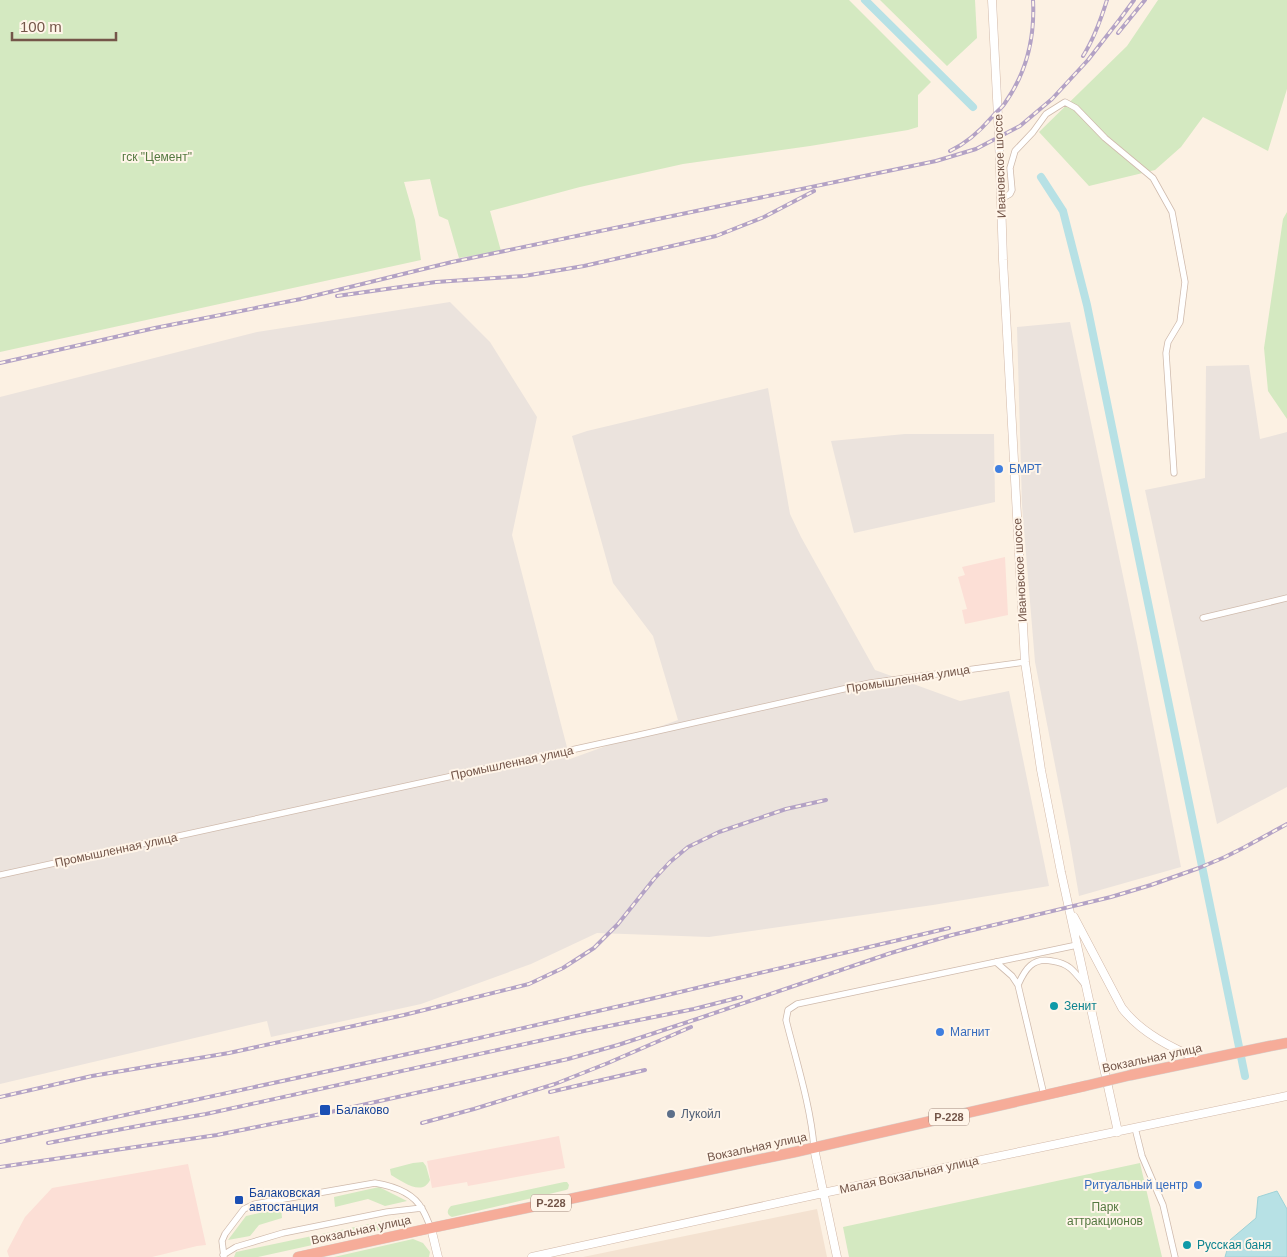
<svg xmlns="http://www.w3.org/2000/svg" width="1287" height="1257" font-family="Helvetica,sans-serif">
<style>
.residential{fill:#f4e2d1}
.commercial{fill:#fcdfd6}
.industrial{fill:#ebe3dd}
.green{fill:#d4e9c1}
.water{fill:#b7e1e5;stroke:#9ed2d7}
.lines{fill:none;stroke-linecap:round;stroke-linejoin:round}
.canal{stroke:#b7e1e5;stroke-width:8}
.street-casing{stroke:#cfbaac;stroke-width:7}
.secondary-casing{stroke:#d2b9a9;stroke-width:9}
.highway-casing{stroke:#d8d0cc;stroke-width:11}
.street{stroke:#fff;stroke-width:5.5}
.secondary{stroke:#fff;stroke-width:8}
.highway{stroke:#f6ac99;stroke-width:10}
.rail-casing{stroke:#b3a2c5;stroke-width:4}
.rail{stroke:#fff5e9;stroke-width:2;stroke-dasharray:5.5;stroke-linecap:butt}
.highway-bridge-casing{stroke:#d8d0cc;stroke-width:11;stroke-linecap:butt}
.highway-bridge{stroke:#f6ac99;stroke-width:10}
.shop-dot{fill:#3f7fe0;stroke:#fff5e9;stroke-width:2}
.culture-dot{fill:#0f9aa8;stroke:#fff5e9;stroke-width:2}
.transit-dot{fill:#1a4fb4;stroke:#fff5e9;stroke-width:2}
.service-dot{fill:#5c6f8a;stroke:#fff5e9;stroke-width:2}
.labels{text-anchor:middle;dominant-baseline:central;stroke-width:4;stroke-linejoin:round;paint-order:stroke}
.shield{fill:#fff5e9;stroke:#9e8679;stroke-width:1}
.shield-label{font-size:11px;font-weight:bold;fill:#745649}
.park-label{font-size:12px;fill:#557941;stroke:#fff5e9}
.street-label{font-size:12px;fill:#745649;stroke:#fff5e9}
.shop-label{font-size:12px;fill:#366cbe;stroke:#fff5e9;text-anchor:start}
.culture-label{font-size:12px;fill:#0d838f;stroke:#fff5e9;text-anchor:start}
.transit-label{font-size:12px;fill:#164399;stroke:#fff5e9;text-anchor:start}
.service-label{font-size:12px;fill:#4e5e75;stroke:#fff5e9;text-anchor:start}
</style>
<rect width="100%" height="100%" fill="#fcf1e3"/>
<path class="residential" d="M 817,1209 L 827,1257 L 583,1257 Z"/>
<path class="commercial" d="M 1005,557 L 1008,615 L 965,624 L 962,610 L 967,609 L 958,577 L 965,575 L 962,567 Z
M 559,1136 L 565,1168 L 468,1186 L 467,1182 L 432,1188 L 427,1161 Z
M 188,1164 L 206,1245 L 197,1246 L 152,1257 L 9,1257 L 7,1251 L 25,1217 L 52,1188 Z"/>
<path class="industrial" d="M 450,302 L 490,342 L 537,417 L 512,535 L 570,759 L 678,720 L 653,636 L 613,583 L 572,436 L 587,431 L 768,388 L 790,514 L 801,537 L 875,670 L 960,701 L 1009,691 L 1049,886 L 933,905 L 709,937 L 597,933 L 531,964 L 421,1004 L 271,1037 L 267,1021 L 0,1084 L 0,397 L 257,332 Z
M 1070,322 L 1137,643 L 1181,867 L 1079,896 L 1069,837 L 1035,662 L 1022,505 L 1017,327 Z
M 1249,365 L 1260,439 L 1287,432 L 1287,787 L 1217,824 L 1145,490 L 1205,478 L 1206,366 Z
M 905,434 L 994,434 L 995,502 L 854,533 L 831,441 Z"/>
<path class="green" d="M 0,0 L 849,0 L 931,82 L 918,95 L 918,127 L 908,130 L 810,146 L 683,164 L 580,187 L 490,211 L 501,251 L 459,258 L 448,220 L 439,216 L 430,179 L 404,182 L 415,220 L 421,260 L 0,352 Z
M 880,0 L 975,0 L 977,38 L 947,66 Z
M 1158,0 L 1287,0 L 1287,89 L 1268,151 L 1203,117 L 1181,147 L 1155,170 L 1089,186 L 1039,132 L 1127,46 Z
M 1287,212 L 1287,419 L 1268,391 L 1264,348 L 1283,219 Z
M 423,1162 L 426,1166 L 430,1180 C 422,1197 402,1181 391,1175 L 390,1169 L 413,1163 Z
M 1140,1163 L 1162,1257 L 849,1257 L 843,1227 Z
M 564,1182 L 567,1182 L 569,1185 L 568,1189 L 566,1190 L 452,1217 C 446,1214 447,1210 451,1206 Z
M 379,1187 L 407,1201 L 385,1206 L 368,1199 L 335,1207 L 334,1197 Z
M 281,1208 L 282,1218 L 259,1225 L 250,1236 L 228,1240 L 246,1216 Z
M 407,1216 L 410,1218 L 410,1221 L 408,1224 L 258,1257 L 234,1257 L 236,1252 Z
M 413,1239 L 423,1243 L 430,1252 L 429,1257 L 334,1257 Z"/>
<path class="water" d="M 1277,1191 L 1287,1209 L 1287,1257 L 1225,1257 L 1230,1240 L 1256,1218 L 1258,1197 Z"/>
<g class="lines">
<path class="canal" d="M 865,0 L 973,107
M 1041,177 L 1063,211 L 1087,305 L 1245,1076"/>
<g class="street-casing">
<path id="street" d="M 1001,199 L 1010,194 L 1012,190 L 1010,168 L 1015,151 L 1033,132 L 1046,114 L 1065,102 L 1076,108 L 1105,138 L 1153,178 L 1172,212 L 1185,282 L 1180,322 L 1168,342 L 1166,353 L 1174,473
M 1203,618 L 1287,598
M 0,875 L 635,736 L 870,683 L 1025,662
M 996,962 L 1012,976 L 1018,985 L 1044,1095
M 1018,985 C 1025,969 1033,957 1052,961 C 1059,962 1065,964 1070,968 C 1076,973 1081,980 1086,986
M 1135,1128 L 1142,1156 L 1163,1205 L 1175,1257
M 814,1148 C 811,1107 796,1060 786,1020 L 788,1010 L 797,1004 L 1077,945
M 223,1255 L 236,1247 L 283,1233 L 387,1212 L 422,1208
M 224,1257 L 222,1241 L 225,1234 L 244,1209 L 255,1204 L 375,1183 C 393,1186 413,1192 422,1209 C 426,1215 428,1222 431,1228"/>
</g>
<g class="secondary-casing">
<path id="secondary" d="M 992,0 L 999,137 L 1003,260 L 1025,662 L 1041,770 L 1061,872 L 1118,1132
M 1074,917 L 1122,1008 C 1141,1033 1172,1048 1200,1060
M 814,1148 L 837,1257
M 431,1228 L 438,1257
M 532,1257 L 823,1193 L 1287,1096"/>
</g>
<g class="highway-casing">
<path id="highway" d="M 1131,1075 L 1270,1046 L 1287,1043
M 298,1257 L 431,1228 L 795,1152 L 1085,1086"/>
</g>
<use href="#street" class="street"/>
<use href="#secondary" class="secondary"/>
<use href="#highway" class="highway"/>
<g class="rail-casing">
<path id="rail" d="M 1118,33 L 1145,0
M 1083,56 C 1094,39 1101,19 1107,0
M 950,151 C 967,143 980,131 992,117 C 996,112 1002,108 1005,103 C 1027,72 1035,37 1033,0
M 337,296 L 436,282 L 524,276 L 584,266 L 716,236 L 764,217 L 814,191
M 0,363 L 155,328 L 301,299 L 452,262 L 936,161 L 976,149 L 1020,126 L 1052,99 L 1088,60 L 1120,19 L 1134,0
M 550,1092 L 645,1070
M 0,1097 L 92,1076 L 229,1053 L 404,1015 L 529,984 L 563,968 L 594,948 L 618,924 L 654,879 L 670,862 L 688,847 L 719,832 L 786,809 L 826,800
M 422,1123 L 474,1109 L 555,1084 L 608,1063 L 691,1027
M 0,1142 L 440,1047 L 642,1001 L 949,928
M 48,1143 L 149,1124 L 206,1114 L 584,1031 L 694,1009 L 741,997
M 0,1167 L 217,1135 L 326,1113 L 568,1059 L 618,1045 L 700,1018 L 891,953 L 952,935 L 1111,897 L 1151,885 L 1199,868 L 1225,857 L 1245,847 L 1287,824"/>
</g>
<use href="#rail" class="rail"/>
<g class="highway-bridge-casing">
<path id="highway-bridge" d="M 1085,1086 L 1131,1075"/>
</g>
<use href="#highway-bridge" class="highway-bridge"/>
</g>
<g class="shop-dot">
<circle cx="999" cy="469" r="5"/>
<circle cx="940" cy="1032" r="5"/>
<circle cx="1198" cy="1185" r="5"/>
</g>
<g class="culture-dot">
<circle cx="1054" cy="1006" r="5"/>
<circle cx="1187" cy="1245" r="5"/>
</g>
<g class="transit-dot">
<rect x="319" y="1104" width="12" height="12" rx="2.5"/>
<rect x="234" y="1195" width="10" height="10" rx="2.5"/>
</g>
<circle class="service-dot" cx="671" cy="1114" r="5"/>
<g class="labels">
<g class="shield">
<rect x="929" y="1108.5" width="40" height="17" rx="4"/>
<rect x="531" y="1194.5" width="40" height="17" rx="4"/>
</g>
<g class="shield-label">
<text x="949" y="1117">Р-228</text>
<text x="551" y="1203">Р-228</text>
</g>
<g class="park-label">
<text x="157" y="157">гск "Цемент"</text>
<text x="1105" y="1207">Парк<tspan x="1105" dy="14">аттракционов</tspan></text>
</g>
<g class="street-label">
<text transform="translate(1000 166) rotate(-92)">Ивановское шоссе</text>
<text transform="translate(1020 570) rotate(-93)">Ивановское шоссе</text>
<text transform="translate(908 679) rotate(-9)">Промышленная улица</text>
<text transform="translate(512 763) rotate(-12)">Промышленная улица</text>
<text transform="translate(116 850) rotate(-12)">Промышленная улица</text>
<text transform="translate(1152 1058) rotate(-12)">Вокзальная улица</text>
<text transform="translate(757 1147) rotate(-12)">Вокзальная улица</text>
<text transform="translate(909 1175) rotate(-12)">Малая Вокзальная улица</text>
<text transform="translate(361 1230) rotate(-12)">Вокзальная улица</text>
</g>
<g class="shop-label">
<text x="1009" y="469">БМРТ</text>
<text x="950" y="1032">Магнит</text>
<text x="1188" y="1185" text-anchor="end">Ритуальный центр</text>
</g>
<g class="culture-label">
<text x="1064" y="1006">Зенит</text>
<text x="1197" y="1245">Русская баня</text>
</g>
<g class="transit-label">
<text x="336" y="1110">Балаково</text>
<text x="249" y="1193">Балаковская<tspan x="249" dy="14">автостанция</tspan></text>
</g>
<g class="service-label">
<text x="681" y="1114">Лукойл</text>
</g>
</g>
<path d="M12 32v8h104v-8" fill="none" stroke="#745649" stroke-width="2.5"/>
<text x="20" y="32" font-size="15" fill="#745649" stroke="#fff5e9" stroke-width="4" paint-order="stroke">100 m</text>
</svg>
